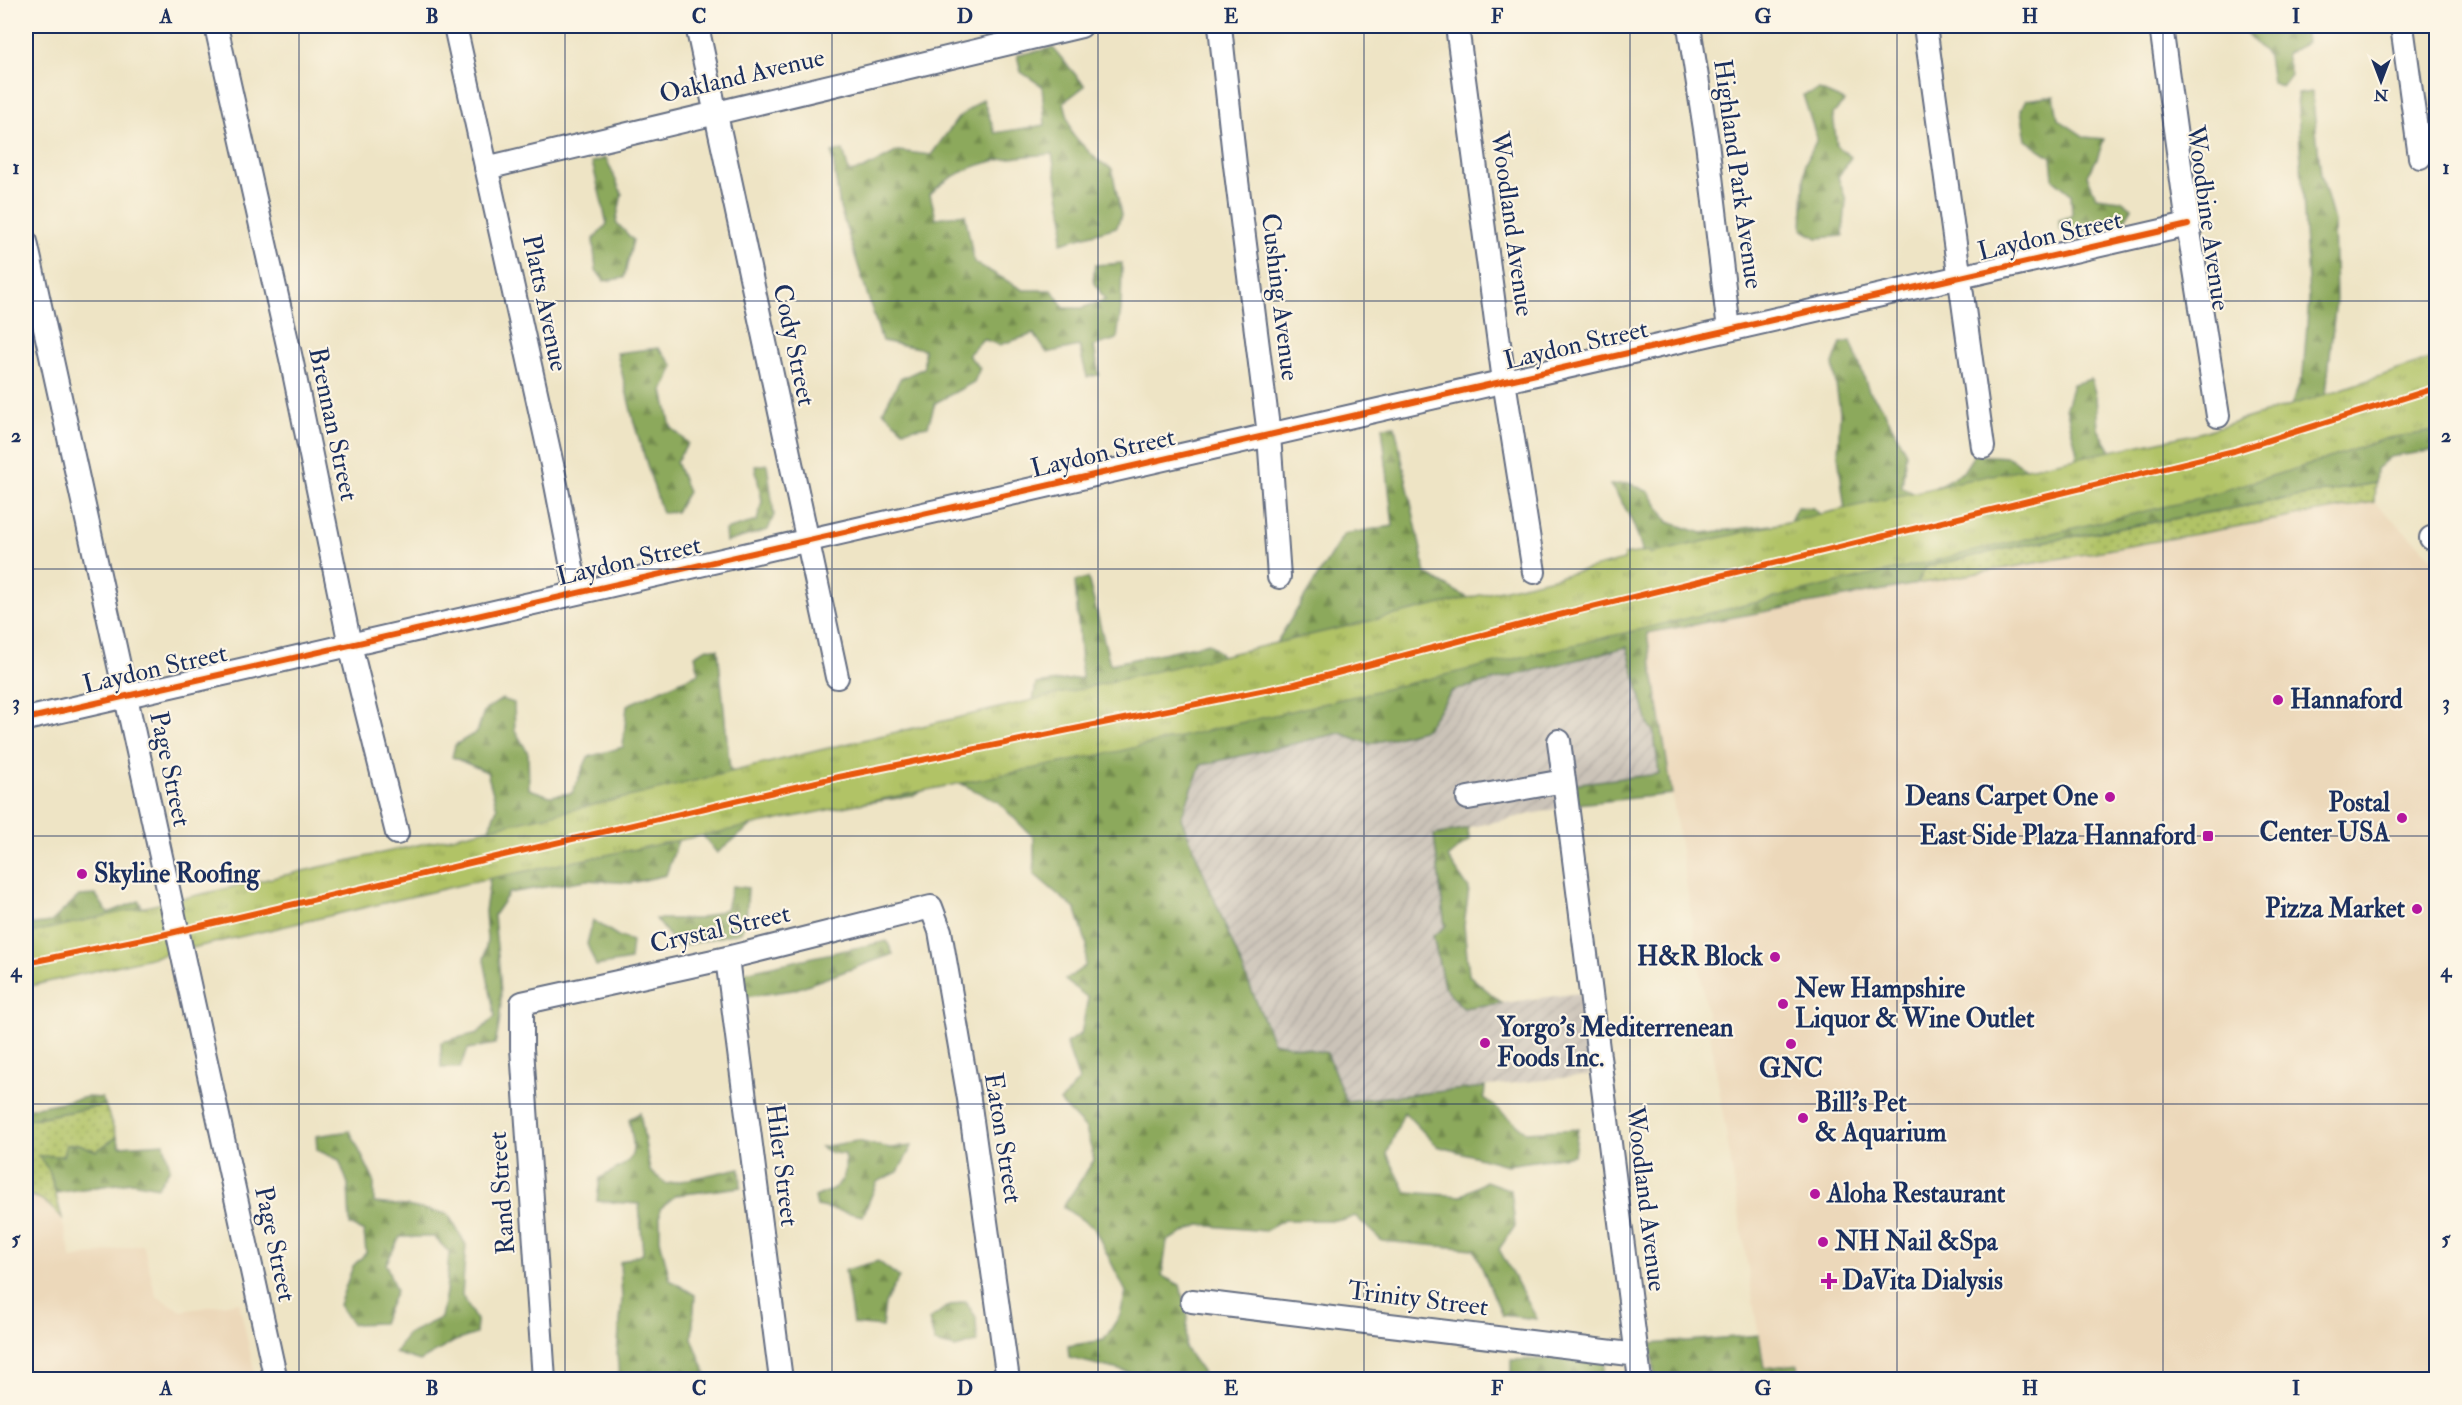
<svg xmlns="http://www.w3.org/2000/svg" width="2462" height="1405" font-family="'IM FELL Double Pica',serif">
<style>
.built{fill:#ecd8ba}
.industrial{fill:url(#industrial-furrows)}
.grass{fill:url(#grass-dots);stroke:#667962;stroke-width:1.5}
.forest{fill:url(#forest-firs);stroke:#546c5c;stroke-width:1.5}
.park{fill:url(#park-tufts);stroke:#667962;stroke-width:1.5}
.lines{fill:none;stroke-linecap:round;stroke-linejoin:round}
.minor-casing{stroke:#656e82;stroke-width:26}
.minor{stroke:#fff;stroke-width:22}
.cycleway-casing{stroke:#fcf5e5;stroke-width:10}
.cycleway{stroke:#e8590c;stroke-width:6}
.grid{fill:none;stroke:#1b2f5e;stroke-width:1.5;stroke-opacity:0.55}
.poi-dot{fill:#b5179e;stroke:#fcf5e5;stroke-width:2}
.labels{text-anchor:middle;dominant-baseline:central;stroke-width:4.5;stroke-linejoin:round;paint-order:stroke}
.street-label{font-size:26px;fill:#1b2f5e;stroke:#fcf5e5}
.poi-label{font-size:26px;font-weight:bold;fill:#1b2f5e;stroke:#fcf5e5;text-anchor:start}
.neatline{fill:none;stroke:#1b2f5e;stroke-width:2}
.grid-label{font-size:20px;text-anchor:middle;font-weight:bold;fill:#1b2f5e}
</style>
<defs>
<pattern id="industrial-furrows" width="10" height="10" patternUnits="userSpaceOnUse" patternTransform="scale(1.5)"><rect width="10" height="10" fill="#cbc3b8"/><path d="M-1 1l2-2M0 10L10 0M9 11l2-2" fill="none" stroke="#aea8a1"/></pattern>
<pattern id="grass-dots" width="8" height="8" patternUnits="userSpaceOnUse" patternTransform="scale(1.5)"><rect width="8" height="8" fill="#b1c366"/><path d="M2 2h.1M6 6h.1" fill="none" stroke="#8f9f57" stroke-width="1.8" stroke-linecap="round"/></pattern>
<pattern id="forest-firs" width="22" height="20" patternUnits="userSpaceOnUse" patternTransform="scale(1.5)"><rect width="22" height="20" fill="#8ca95b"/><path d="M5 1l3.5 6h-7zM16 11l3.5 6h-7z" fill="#728a4e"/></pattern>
<pattern id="park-tufts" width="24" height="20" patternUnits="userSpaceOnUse" patternTransform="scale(1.5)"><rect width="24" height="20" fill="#b1c366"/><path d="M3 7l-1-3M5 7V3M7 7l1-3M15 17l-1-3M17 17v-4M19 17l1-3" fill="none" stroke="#8f9f57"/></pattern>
</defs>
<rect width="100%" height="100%" fill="#fcf5e5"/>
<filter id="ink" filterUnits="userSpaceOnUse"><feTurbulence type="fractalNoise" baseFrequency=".0167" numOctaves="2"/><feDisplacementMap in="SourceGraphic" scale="12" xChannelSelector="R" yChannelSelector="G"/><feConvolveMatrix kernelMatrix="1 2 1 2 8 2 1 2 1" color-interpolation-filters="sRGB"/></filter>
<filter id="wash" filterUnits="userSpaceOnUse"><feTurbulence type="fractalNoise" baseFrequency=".008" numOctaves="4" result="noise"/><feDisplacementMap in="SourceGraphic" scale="24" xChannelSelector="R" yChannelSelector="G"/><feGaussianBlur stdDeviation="1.35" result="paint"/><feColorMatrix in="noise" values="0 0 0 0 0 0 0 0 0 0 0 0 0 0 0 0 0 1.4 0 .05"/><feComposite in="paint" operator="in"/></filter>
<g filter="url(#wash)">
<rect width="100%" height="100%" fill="#eee4c5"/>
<path class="built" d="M 2374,502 L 2436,561 L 2436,1379 L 1800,1380 L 1798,1364 L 1764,1369 L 1646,633 Z
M 49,1170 L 72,1259 L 143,1244 L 156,1296 L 182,1311 L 239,1302 L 256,1379 L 26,1379 L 26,1176 Z"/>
<path class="industrial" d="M 1628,647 L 1648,724 L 1654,733 L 1659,774 L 1571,784 L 1578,804 L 1434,835 L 1445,927 L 1463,1008 L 1580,993 L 1589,1075 L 1345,1102 L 1327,1053 L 1273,1042 L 1181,818 L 1201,765 L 1340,733 L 1370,744 L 1426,729 L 1452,691 Z"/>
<path class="grass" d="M 2375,483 L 2374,502 L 1917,584 L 1925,567 L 2013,547 Z
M 105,1105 L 117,1137 L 96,1151 L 79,1144 L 66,1145 L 63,1156 L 49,1170 L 62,1218 C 51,1208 43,1196 28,1196 L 26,1188 L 26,1120 Z"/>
<path class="forest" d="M 2239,26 L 2304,26 L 2306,43 L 2286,54 L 2291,75 L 2282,87 L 2272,82 L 2268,56 Z
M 1053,48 L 1085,86 L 1064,102 L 1072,134 L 1097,160 L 1112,169 L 1121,215 L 1117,227 L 1061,243 L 1064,221 L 1052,154 C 1005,157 965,161 930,194 L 936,218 L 965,214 L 974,262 L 1023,290 L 1052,290 L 1064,308 L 1082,308 L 1105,300 L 1093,280 L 1095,265 L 1122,263 L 1121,309 L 1117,339 L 1094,346 L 1099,375 L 1087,377 L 1079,346 L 1047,353 L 1034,334 L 999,345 L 983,339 L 968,355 L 980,368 L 974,382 L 935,403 L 928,426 L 903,430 L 883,411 L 900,379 L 924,368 L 924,349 L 882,341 L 840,208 L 832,153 L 843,150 L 849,172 L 864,169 L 898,151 L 931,155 L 958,118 L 983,99 L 995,133 L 1045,125 L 1042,86 L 1021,72 L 1017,55 Z
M 1819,90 L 1845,101 L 1833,114 L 1837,146 L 1851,157 L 1838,177 L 1846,200 L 1843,236 L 1817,238 L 1802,229 L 1805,164 L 1817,139 L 1803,95 Z
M 2312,92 L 2321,175 L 2334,221 L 2336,299 L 2326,394 L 2357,397 L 2436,366 L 2436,450 L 2390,457 L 2376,469 L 2375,483 L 2013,547 L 1926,567 L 1917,584 L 1647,633 L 1672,794 L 1578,804 L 1571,784 L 1659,774 L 1654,733 L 1648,724 L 1627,647 L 1452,691 L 1426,729 L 1370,744 L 1340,733 L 1201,765 L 1181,818 L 1273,1042 L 1327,1053 L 1346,1101 L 1485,1087 L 1484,1098 L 1526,1132 L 1578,1129 L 1574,1155 L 1507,1165 L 1437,1146 L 1404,1112 L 1387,1154 L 1406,1192 L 1461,1196 L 1486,1181 L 1511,1190 L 1515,1226 L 1499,1249 L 1537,1319 L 1502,1315 L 1474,1249 L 1382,1241 L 1355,1216 L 1345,1220 L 1284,1220 L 1265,1231 L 1199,1225 L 1167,1241 L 1162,1276 L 1180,1285 L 1188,1317 L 1185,1348 L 1207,1379 L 1140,1379 L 1136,1374 L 1069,1358 L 1068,1346 L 1104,1340 L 1120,1315 L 1126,1292 L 1094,1228 L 1063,1207 L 1094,1160 L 1086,1129 L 1060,1102 L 1079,1080 L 1066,1043 L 1081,1034 L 1088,998 L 1065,980 L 1085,966 L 1087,945 L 1076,910 L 1034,874 L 1034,838 L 998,802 L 948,777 L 913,796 L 761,818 L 717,853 L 700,832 L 680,835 L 666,875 L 631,883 L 586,880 L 509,893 L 494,915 C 497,959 507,1001 495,1044 L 468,1049 L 460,1068 L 441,1068 L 441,1042 L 478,1033 L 495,1016 L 484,960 L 487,940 L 485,911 L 492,864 L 485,838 L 497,808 L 487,772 L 452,757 L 455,745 L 477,732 L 484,711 L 502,699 L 514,703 L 515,730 L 528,753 L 529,789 L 550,796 L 572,793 L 588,757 L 623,747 L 627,705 L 699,673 L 695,655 L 707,648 L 718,649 L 730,770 L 748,778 L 1031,713 L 1036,684 L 1082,678 L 1075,581 L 1088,578 L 1110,664 L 1209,643 L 1229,662 L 1268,656 L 1344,534 L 1393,526 L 1382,427 L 1395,426 L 1426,574 L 1473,601 L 1648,574 C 1640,539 1633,515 1610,485 L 1629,483 L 1649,492 L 1668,522 L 1702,533 L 1789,523 L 1797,507 L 1813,508 L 1825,519 L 1845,511 L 1838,455 L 1840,412 L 1833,364 L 1841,343 L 1851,341 L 1869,391 L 1882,407 L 1906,453 L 1902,487 L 1920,496 L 1963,472 L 1974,455 L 2008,457 L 2045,479 L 2073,472 L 2077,453 L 2066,407 L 2073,384 L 2091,379 L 2096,396 L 2098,429 L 2112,453 L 2183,445 L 2239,420 L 2289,411 L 2303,374 L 2309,299 L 2297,94 Z
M 2054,96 L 2058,119 L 2085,137 L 2104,139 L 2097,159 L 2087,175 L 2096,197 L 2121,200 L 2132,208 L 2123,222 L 2073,233 L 2059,229 L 2059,220 L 2072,216 L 2071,194 L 2053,179 L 2051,157 L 2026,140 L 2021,110 L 2026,100 Z
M 606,158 L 622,194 L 616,222 L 633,240 L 624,278 L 604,281 L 596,270 L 593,240 L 607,224 L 592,162 Z
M 658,348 L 674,366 L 663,391 L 671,427 L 688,443 L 676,462 L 688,492 L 676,512 L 662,513 L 634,423 L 617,353 Z
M 767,464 L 774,515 L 768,530 L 726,542 L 725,530 L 757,521 L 762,501 L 755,466 Z
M 1468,828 L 1469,840 L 1448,858 L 1469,889 L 1464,926 L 1469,975 L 1502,1003 L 1463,1008 L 1444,987 L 1433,936 L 1445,927 L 1434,835 Z
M 732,886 L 748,888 L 746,919 L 741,932 L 678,947 L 656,919 L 699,919 L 726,909 Z
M 96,895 L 108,913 L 139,901 L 153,931 L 26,956 L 26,925 L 51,922 L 79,896 Z
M 593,920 L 618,936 L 632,941 L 630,960 L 596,966 L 587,944 Z
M 887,941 L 893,954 L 793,990 L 746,997 L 744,972 Z
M 87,1097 L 102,1098 L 105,1105 L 26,1120 L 26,1109 Z
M 640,1113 L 650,1171 L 667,1184 L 740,1168 L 741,1187 L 676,1195 L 660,1209 L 660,1240 L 670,1280 L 695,1295 L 692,1338 L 707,1377 L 706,1379 L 619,1379 L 617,1354 L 622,1299 L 620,1262 L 643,1253 L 639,1204 L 597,1201 L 600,1178 C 636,1159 637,1160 629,1119 Z
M 350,1131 L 374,1181 L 374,1203 L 406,1206 L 448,1214 L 466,1245 L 462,1295 L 477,1322 L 476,1334 L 455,1341 L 420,1361 L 395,1353 L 407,1334 L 441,1318 L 446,1292 L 449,1252 L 434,1237 L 400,1237 L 386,1264 L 396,1291 L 382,1323 L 352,1324 L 339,1305 L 353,1266 L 366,1253 L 364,1232 L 350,1225 L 348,1184 L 339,1160 L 317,1150 L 316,1136 Z
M 117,1137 L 120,1146 L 164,1143 L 170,1168 L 158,1187 L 131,1182 L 56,1193 L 49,1170 L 38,1156 L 63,1156 L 66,1145 L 79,1144 L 96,1151 Z
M 857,1141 L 890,1148 L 912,1146 L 898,1172 L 877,1182 L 863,1216 L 817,1206 L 815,1197 C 839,1187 849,1182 844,1154 L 831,1153 L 821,1147 Z
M 878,1261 L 899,1277 L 885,1303 L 882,1327 L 853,1324 L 845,1270 Z
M 965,1301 L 976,1317 L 977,1342 L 955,1348 L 935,1343 L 929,1320 L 945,1308 Z
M 1759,1335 L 1764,1368 L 1798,1364 L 1800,1379 L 1655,1379 L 1651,1344 Z
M 1555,1359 L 1605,1362 L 1602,1379 L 1577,1376 L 1569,1379 L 1511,1379 L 1511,1360 Z"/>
<path class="park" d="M 2436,357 L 2436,431 L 2388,438 L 2308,465 L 2189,501 L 1120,751 L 482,880 L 26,987 L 26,934 L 637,795 L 820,750 L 1557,577 L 1624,560 L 1624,555 L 1649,551 L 1650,554 L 1963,481 L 2199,433 L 2330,393 Z"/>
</g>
<g filter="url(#ink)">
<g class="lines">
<g class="minor-casing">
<path id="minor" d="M 216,26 L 292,363 L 350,645 L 397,833
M 455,26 L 553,469 L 577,593
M 697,26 L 837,677
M 1220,26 L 1235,165 L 1269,435 L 1279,577
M 1457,26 L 1504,381 L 1534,572
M 1689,26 L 1707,142 L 1729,330
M 1925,26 L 1983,447
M 2161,26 L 2188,225 L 2218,416
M 2402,26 L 2420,157
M 486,168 L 1081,26
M 26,242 L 276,1380
M 2431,538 L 2436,538
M 26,719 L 2188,225
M 1559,741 L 1640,1380
M 1468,798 L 1564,781
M 727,958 L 781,1380
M 1192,1301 L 1638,1355
M 544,1380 L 522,1048 L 522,1003 L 727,958 L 931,907 L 940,931 L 969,1099 L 1008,1380"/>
</g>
<use href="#minor" class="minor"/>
<g class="cycleway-casing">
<path id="cycleway" d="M 26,719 L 2188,225
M 26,963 L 162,935 L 838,777 L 1295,684 L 1551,617 L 2234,451 L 2436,388"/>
</g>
<use href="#cycleway" class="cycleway"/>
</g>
</g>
<path class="grid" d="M 299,26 L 299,1380M 565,26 L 565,1380M 832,26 L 832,1380M 1098,26 L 1098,1380M 1364,26 L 1364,1380M 1630,26 L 1630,1380M 1897,26 L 1897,1380M 2163,26 L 2163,1380M 26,301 L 2436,301M 26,569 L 2436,569M 26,836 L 2436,836M 26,1104 L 2436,1104"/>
<g class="poi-dot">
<circle cx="2278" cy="700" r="6"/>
<circle cx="2110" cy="797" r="6"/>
<circle cx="2402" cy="818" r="6"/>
<rect x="2202" y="830" width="12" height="12" rx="3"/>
<circle cx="82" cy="874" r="6"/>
<circle cx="2417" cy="909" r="6"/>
<circle cx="1775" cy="957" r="6"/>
<circle cx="1783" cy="1004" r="6"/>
<circle cx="1485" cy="1043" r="6"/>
<circle cx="1791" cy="1044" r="6"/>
<circle cx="1803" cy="1118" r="6"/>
<circle cx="1815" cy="1194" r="6"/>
<circle cx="1823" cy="1242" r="6"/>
<path d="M1826 1272h6v6h6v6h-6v6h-6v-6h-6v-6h6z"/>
</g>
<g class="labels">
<g class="street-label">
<text transform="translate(742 76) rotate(-13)">Oakland Avenue</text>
<text transform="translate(1738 174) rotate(82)">Highland Park Avenue</text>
<text transform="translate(2208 218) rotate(82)">Woodbine Avenue</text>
<text transform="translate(1512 224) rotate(82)">Woodland Avenue</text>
<text transform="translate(2050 236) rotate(-13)">Laydon Street</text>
<text transform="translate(1280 297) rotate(83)">Cushing Avenue</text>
<text transform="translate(545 303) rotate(78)">Platts Avenue</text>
<text transform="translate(794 345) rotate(78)">Cody Street</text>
<text transform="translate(1576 345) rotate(-13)">Laydon Street</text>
<text transform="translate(333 424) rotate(78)">Brennan Street</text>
<text transform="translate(1103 453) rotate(-13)">Laydon Street</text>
<text transform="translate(629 561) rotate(-13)">Laydon Street</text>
<text transform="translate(155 669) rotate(-13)">Laydon Street</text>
<text transform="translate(170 769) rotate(78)">Page Street</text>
<text transform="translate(720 929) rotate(-13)">Crystal Street</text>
<text transform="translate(1003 1138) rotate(81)">Eaton Street</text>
<text transform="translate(782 1165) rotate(83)">Hiler Street</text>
<text transform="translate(502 1193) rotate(-94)">Rand Street</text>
<text transform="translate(1646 1199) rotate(83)">Woodland Avenue</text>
<text transform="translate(275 1244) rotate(78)">Page Street</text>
<text transform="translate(1418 1299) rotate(7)">Trinity Street</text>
</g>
<g class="poi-label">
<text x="2290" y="700">Hannaford</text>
<text x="2098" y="797" text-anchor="end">Deans Carpet One</text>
<text x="2390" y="803" text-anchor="end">Postal<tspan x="2390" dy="30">Center USA</tspan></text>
<text x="2196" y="836" text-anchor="end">East Side Plaza Hannaford</text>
<text x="94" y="874">Skyline Roofing</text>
<text x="2405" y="909" text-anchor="end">Pizza Market</text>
<text x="1763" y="957" text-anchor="end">H&amp;R Block</text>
<text x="1795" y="989">New Hampshire<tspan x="1795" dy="30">Liquor &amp; Wine Outlet</tspan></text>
<text x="1497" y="1028">Yorgo's Mediterrenean<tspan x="1497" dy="30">Foods Inc.</tspan></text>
<text x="1791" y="1069" text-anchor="middle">GNC</text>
<text x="1815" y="1103">Bill's Pet<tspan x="1815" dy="30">&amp; Aquarium</tspan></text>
<text x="1827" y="1194">Aloha Restaurant</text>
<text x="1835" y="1242">NH Nail &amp;Spa</text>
<text x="1842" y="1281">DaVita Dialysis</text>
</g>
</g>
<rect width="2462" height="1405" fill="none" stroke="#fcf5e5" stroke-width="66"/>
<g transform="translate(2381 81) rotate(180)" stroke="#fcf5e5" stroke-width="4.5" paint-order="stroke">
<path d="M0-4.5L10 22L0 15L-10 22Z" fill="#1b2f5e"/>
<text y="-9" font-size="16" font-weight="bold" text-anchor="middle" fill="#1b2f5e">N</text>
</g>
<rect x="33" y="33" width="2396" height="1339" class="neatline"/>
<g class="grid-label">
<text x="166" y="23">A</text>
<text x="432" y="23">B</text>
<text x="699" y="23">C</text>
<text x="965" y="23">D</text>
<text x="1231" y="23">E</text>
<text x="1497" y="23">F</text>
<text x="1763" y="23">G</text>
<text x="2030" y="23">H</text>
<text x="2296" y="23">I</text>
<text x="16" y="174">1</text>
<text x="2446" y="174">1</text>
<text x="16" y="442">2</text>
<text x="2446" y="442">2</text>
<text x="16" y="709">3</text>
<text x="2446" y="709">3</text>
<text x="16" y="977">4</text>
<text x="2446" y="977">4</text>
<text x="16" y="1245">5</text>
<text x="2446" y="1245">5</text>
<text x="166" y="1395">A</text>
<text x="432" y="1395">B</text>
<text x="699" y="1395">C</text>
<text x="965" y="1395">D</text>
<text x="1231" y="1395">E</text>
<text x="1497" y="1395">F</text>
<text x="1763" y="1395">G</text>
<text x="2030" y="1395">H</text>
<text x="2296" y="1395">I</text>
</g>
</svg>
